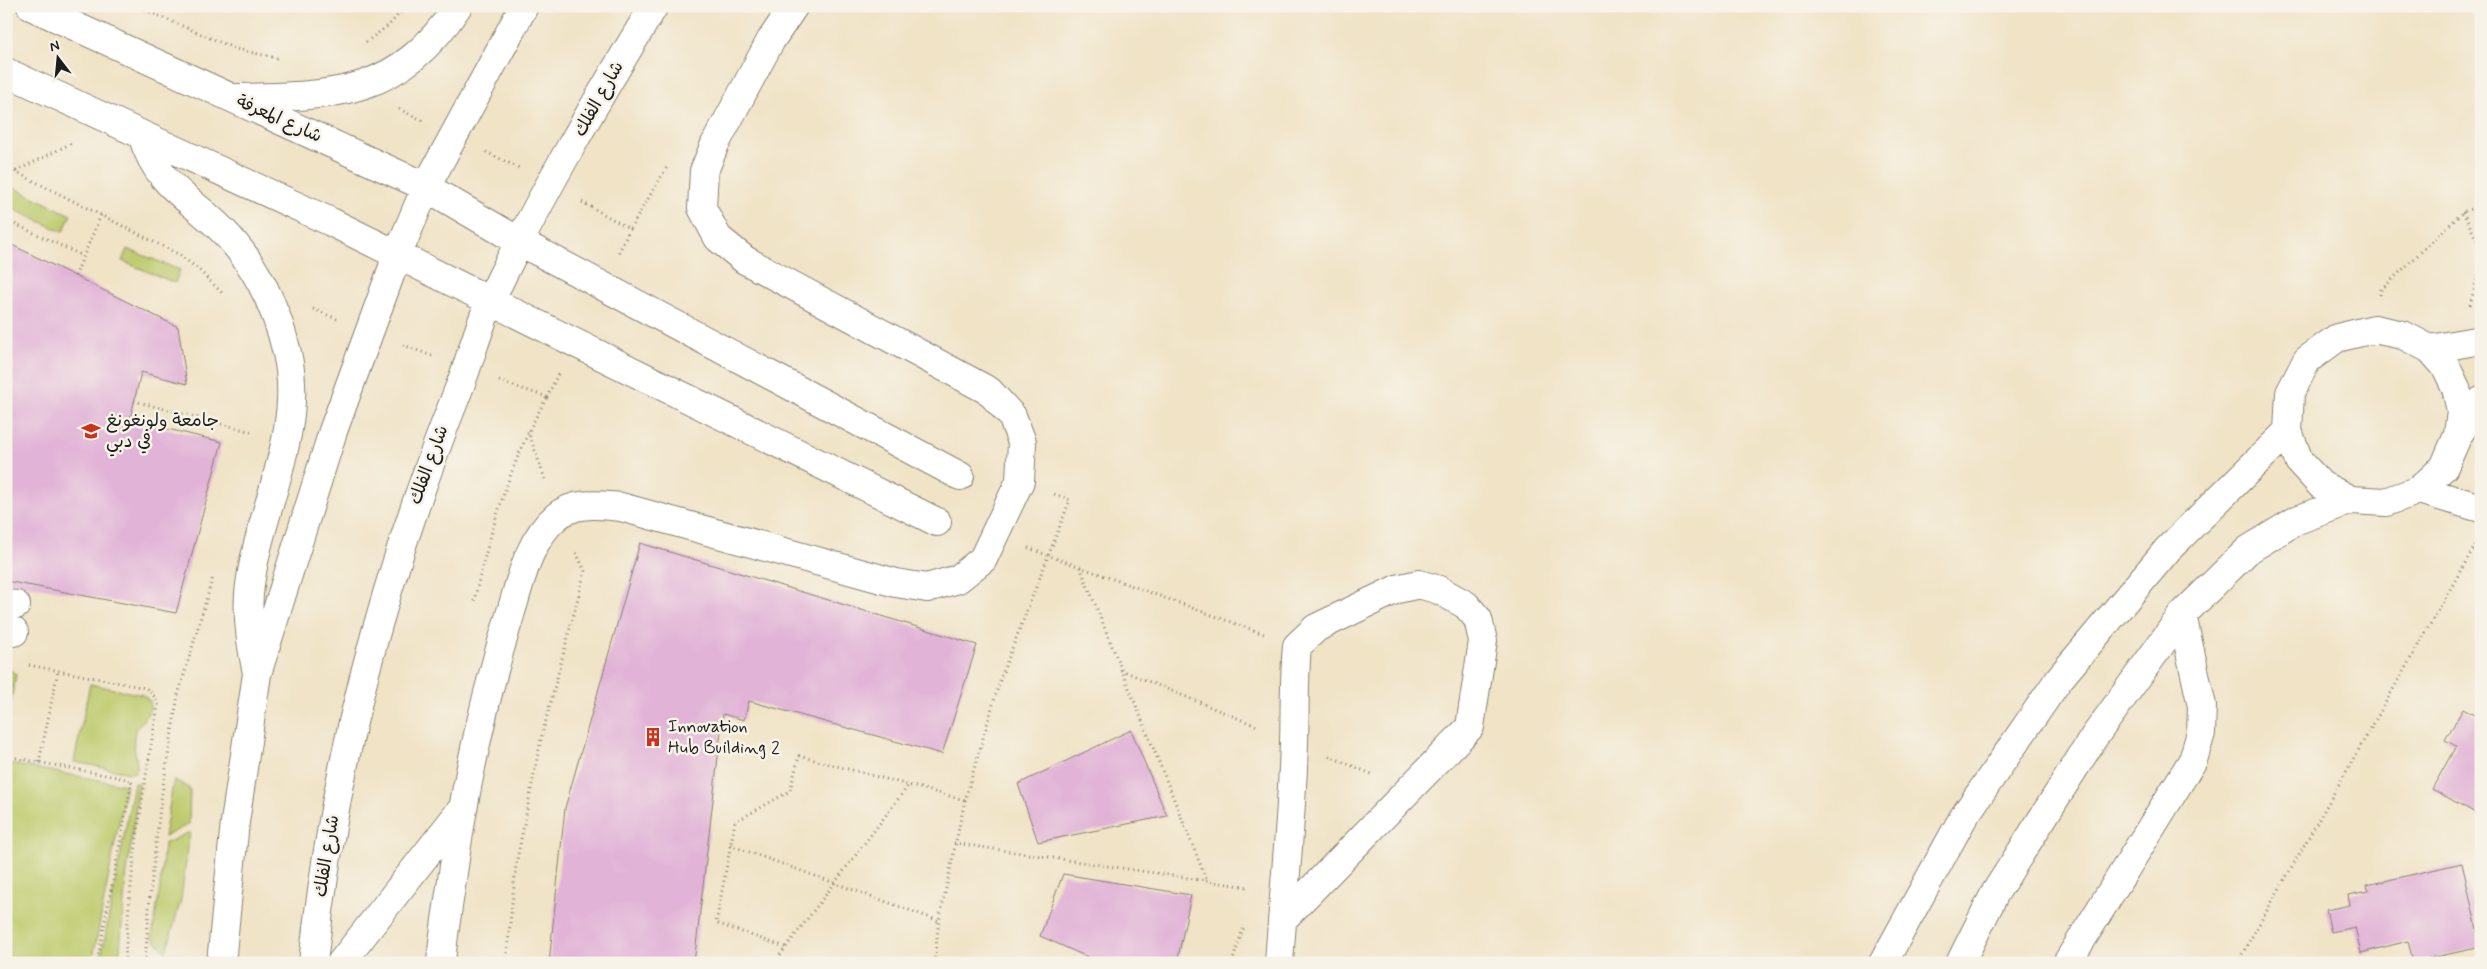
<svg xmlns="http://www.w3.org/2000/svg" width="2487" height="969" font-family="Mynerve,'Playpen Sans Arabic',sans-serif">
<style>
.green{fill:#becb6d;stroke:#6d7444}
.building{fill:#e1b3d7}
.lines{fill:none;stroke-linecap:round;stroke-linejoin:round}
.minor-casing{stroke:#868071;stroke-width:30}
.path{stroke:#868071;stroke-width:3;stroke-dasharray:1 4;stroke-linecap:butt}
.minor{stroke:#fff;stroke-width:28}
.labels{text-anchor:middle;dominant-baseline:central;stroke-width:5;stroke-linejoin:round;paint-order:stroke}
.street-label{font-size:18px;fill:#1c1c1c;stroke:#f7f3e8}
.poi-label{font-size:18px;fill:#1c1c1c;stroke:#f7f3e8;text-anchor:start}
</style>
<rect width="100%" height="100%" fill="#f7f3e8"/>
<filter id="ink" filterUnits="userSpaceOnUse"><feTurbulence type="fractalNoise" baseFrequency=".02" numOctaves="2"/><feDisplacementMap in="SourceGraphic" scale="10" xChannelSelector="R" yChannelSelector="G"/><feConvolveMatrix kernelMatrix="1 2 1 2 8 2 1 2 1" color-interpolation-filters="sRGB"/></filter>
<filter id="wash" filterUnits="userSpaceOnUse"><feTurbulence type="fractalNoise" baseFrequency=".0096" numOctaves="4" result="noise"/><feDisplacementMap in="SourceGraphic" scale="20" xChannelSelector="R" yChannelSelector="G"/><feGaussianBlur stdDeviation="1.12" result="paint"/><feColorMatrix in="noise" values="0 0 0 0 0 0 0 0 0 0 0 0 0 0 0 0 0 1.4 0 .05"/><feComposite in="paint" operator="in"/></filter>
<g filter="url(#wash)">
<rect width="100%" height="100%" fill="#f0e3c6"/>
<path class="green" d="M 6,184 L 71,215 L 63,232 L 6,206 Z
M 127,249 L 180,270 L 175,283 L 122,261 Z
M 10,669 L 16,675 L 6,725 L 6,670 Z
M 90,684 L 143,695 L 150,701 C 153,716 137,722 134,736 C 132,748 140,765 136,772 L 130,773 L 74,762 Z
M 6,763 L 126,785 L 92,963 L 6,963 Z
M 174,779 L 190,789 L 189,824 L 164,837 Z
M 134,783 L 139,784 L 125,887 L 119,963 L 100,963 Z
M 190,832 L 181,899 L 166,953 L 152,937 L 160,888 L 164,844 Z"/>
<g id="blocks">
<path class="building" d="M 6,242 L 178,327 L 187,384 L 141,372 L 130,420 L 222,442 L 176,613 L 6,581 Z
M 640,543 L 977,645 L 942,754 L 749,701 L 744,720 L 723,714 L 694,963 L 549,963 L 565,808 Z
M 2481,707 L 2481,816 L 2432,789 L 2456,746 L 2445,740 L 2463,709 L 2476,716 Z
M 1131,730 L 1167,816 L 1038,842 L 1018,784 Z
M 2462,863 L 2481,947 L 2413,962 L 2408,941 L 2361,953 L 2355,927 L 2331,932 L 2326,910 L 2350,905 L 2348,895 L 2368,891 L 2367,885 Z
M 1063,874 L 1191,895 L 1177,963 L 1101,963 L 1040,936 Z"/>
</g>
</g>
<g filter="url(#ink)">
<use href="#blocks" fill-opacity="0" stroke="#868071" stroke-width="1"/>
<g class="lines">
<g class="minor-casing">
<path id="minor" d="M 31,6 L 426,187 L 520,242 L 960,476
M 6,72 L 331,222 L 937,522
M 239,98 C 337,96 399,95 458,6
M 142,135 C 158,186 185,194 220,228 C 255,262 276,306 287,353 C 306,434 256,515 249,594 C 247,621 251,646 257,673
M 2430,349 L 2481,340
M 2458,435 L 2461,411 L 2456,388 L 2446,367 L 2430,349 L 2403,335 L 2374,329 L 2337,338 L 2307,360 L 2290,393 L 2288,431 L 2299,461 L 2321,485 L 2351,500 L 2386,502 L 2419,490 L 2444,467 L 2458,435 L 2481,401
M 2419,490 L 2481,508
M 6,604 L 16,605
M 6,631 L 14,632
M 221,963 L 235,822 L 257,674 L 333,431 L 397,256 L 426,187 L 524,6
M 313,963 C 334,761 383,579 458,391 C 470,361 478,328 491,299 C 539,198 596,101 654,6
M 341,963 L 462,809
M 441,963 C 443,935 448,908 452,880 C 464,790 483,702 510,615 C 521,580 528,541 556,517 C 574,501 599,505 621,507 L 896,583 L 927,588 L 958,579 L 983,559 L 1020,481 L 1022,442 L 1012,416 L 989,391 L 745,260 L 718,238 L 702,208 L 704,171 L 715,144 L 771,40 L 794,6
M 1279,963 C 1284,889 1292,815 1294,742 C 1295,710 1294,678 1297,646 L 1316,628 L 1397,589 L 1419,584 L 1439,590 L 1466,605 L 1478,619 L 1483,641 L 1470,727 L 1282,920
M 1883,963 L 1963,818 L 2059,679 L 2168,549 L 2288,431
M 1960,963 L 1995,893 L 2094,737 L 2182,615 L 2248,550 L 2297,520 L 2351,500
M 2067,963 L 2193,760 L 2201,733 L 2202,706 L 2182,615"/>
</g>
<path class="path" d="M 136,6 L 236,49 L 277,58
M 366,42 L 389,25 L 406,6
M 399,109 L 423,121
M 486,152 L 519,168
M 6,167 L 180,255 L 198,269 L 224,295
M 16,171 L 72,143
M 582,202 L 630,229 L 618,254
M 2463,212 L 2481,249
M 6,220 L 83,256
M 630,229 L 667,167
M 75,276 L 101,215
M 2380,295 L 2381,290 L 2463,212 L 2481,205
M 2470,305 L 2481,264
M 313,309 L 337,319
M 403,345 L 432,356
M 499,381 L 547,397 L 558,374
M 134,401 L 252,432
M 528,431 L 546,482
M 1028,548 L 1264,634
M 1080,567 L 1207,881
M 474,601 C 490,532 511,459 547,397
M 29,665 L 146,688 L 155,697 L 158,705 C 143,790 129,876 125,963
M 1121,670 L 1259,727
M 6,756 L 132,780 L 97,963
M 1329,756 L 1374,775
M 39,762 L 58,671
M 954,843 L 1248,887
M 730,845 L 939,921
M 785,947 L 716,923 L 735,822 L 790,791 L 799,756 L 965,800
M 145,963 L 150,896 L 161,799 L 178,695 L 213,577
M 506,963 L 516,865 L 541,739 L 585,571 L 575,550
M 774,963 L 908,786
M 934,963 L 939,921 L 965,800 L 1001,677 L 1070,500 L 1054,494
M 1232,963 L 1243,929
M 2237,963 L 2476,544"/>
<use href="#minor" class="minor"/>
</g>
</g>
<defs>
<g id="university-bare" transform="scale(1.5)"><path d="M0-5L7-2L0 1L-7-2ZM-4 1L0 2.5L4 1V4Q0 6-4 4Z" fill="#c8321e" stroke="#f7f3e8" stroke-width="2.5" paint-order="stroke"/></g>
<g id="building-bare" transform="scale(1.5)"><path d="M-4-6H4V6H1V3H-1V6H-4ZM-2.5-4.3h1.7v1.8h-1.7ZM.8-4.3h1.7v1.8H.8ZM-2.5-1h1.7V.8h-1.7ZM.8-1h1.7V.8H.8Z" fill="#c8321e" stroke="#f7f3e8" stroke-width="2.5" paint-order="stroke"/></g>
</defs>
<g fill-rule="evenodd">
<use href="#university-bare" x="91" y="431"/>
<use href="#building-bare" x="653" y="737"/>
</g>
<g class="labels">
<g class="street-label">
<text transform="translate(599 99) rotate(-61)">شارع الفلك</text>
<text transform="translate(279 119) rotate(24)">شارع المعرفة</text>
<text transform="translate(429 465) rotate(-70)">شارع الفلك</text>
<text transform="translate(327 856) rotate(-81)">شارع الفلك</text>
</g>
<g class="poi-label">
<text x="106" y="421">جامعة ولونغونغ<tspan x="106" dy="21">في دبي</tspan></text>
<text x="668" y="727">Innovation<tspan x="668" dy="21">Hub Building 2</tspan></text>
</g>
</g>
<rect width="2487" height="969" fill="none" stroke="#f7f3e8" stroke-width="25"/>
<g transform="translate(58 58) rotate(344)" stroke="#f7f3e8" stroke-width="4" paint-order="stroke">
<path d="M0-4L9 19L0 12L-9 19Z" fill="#1c1c1c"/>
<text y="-8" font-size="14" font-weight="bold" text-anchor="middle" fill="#1c1c1c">N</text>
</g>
</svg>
